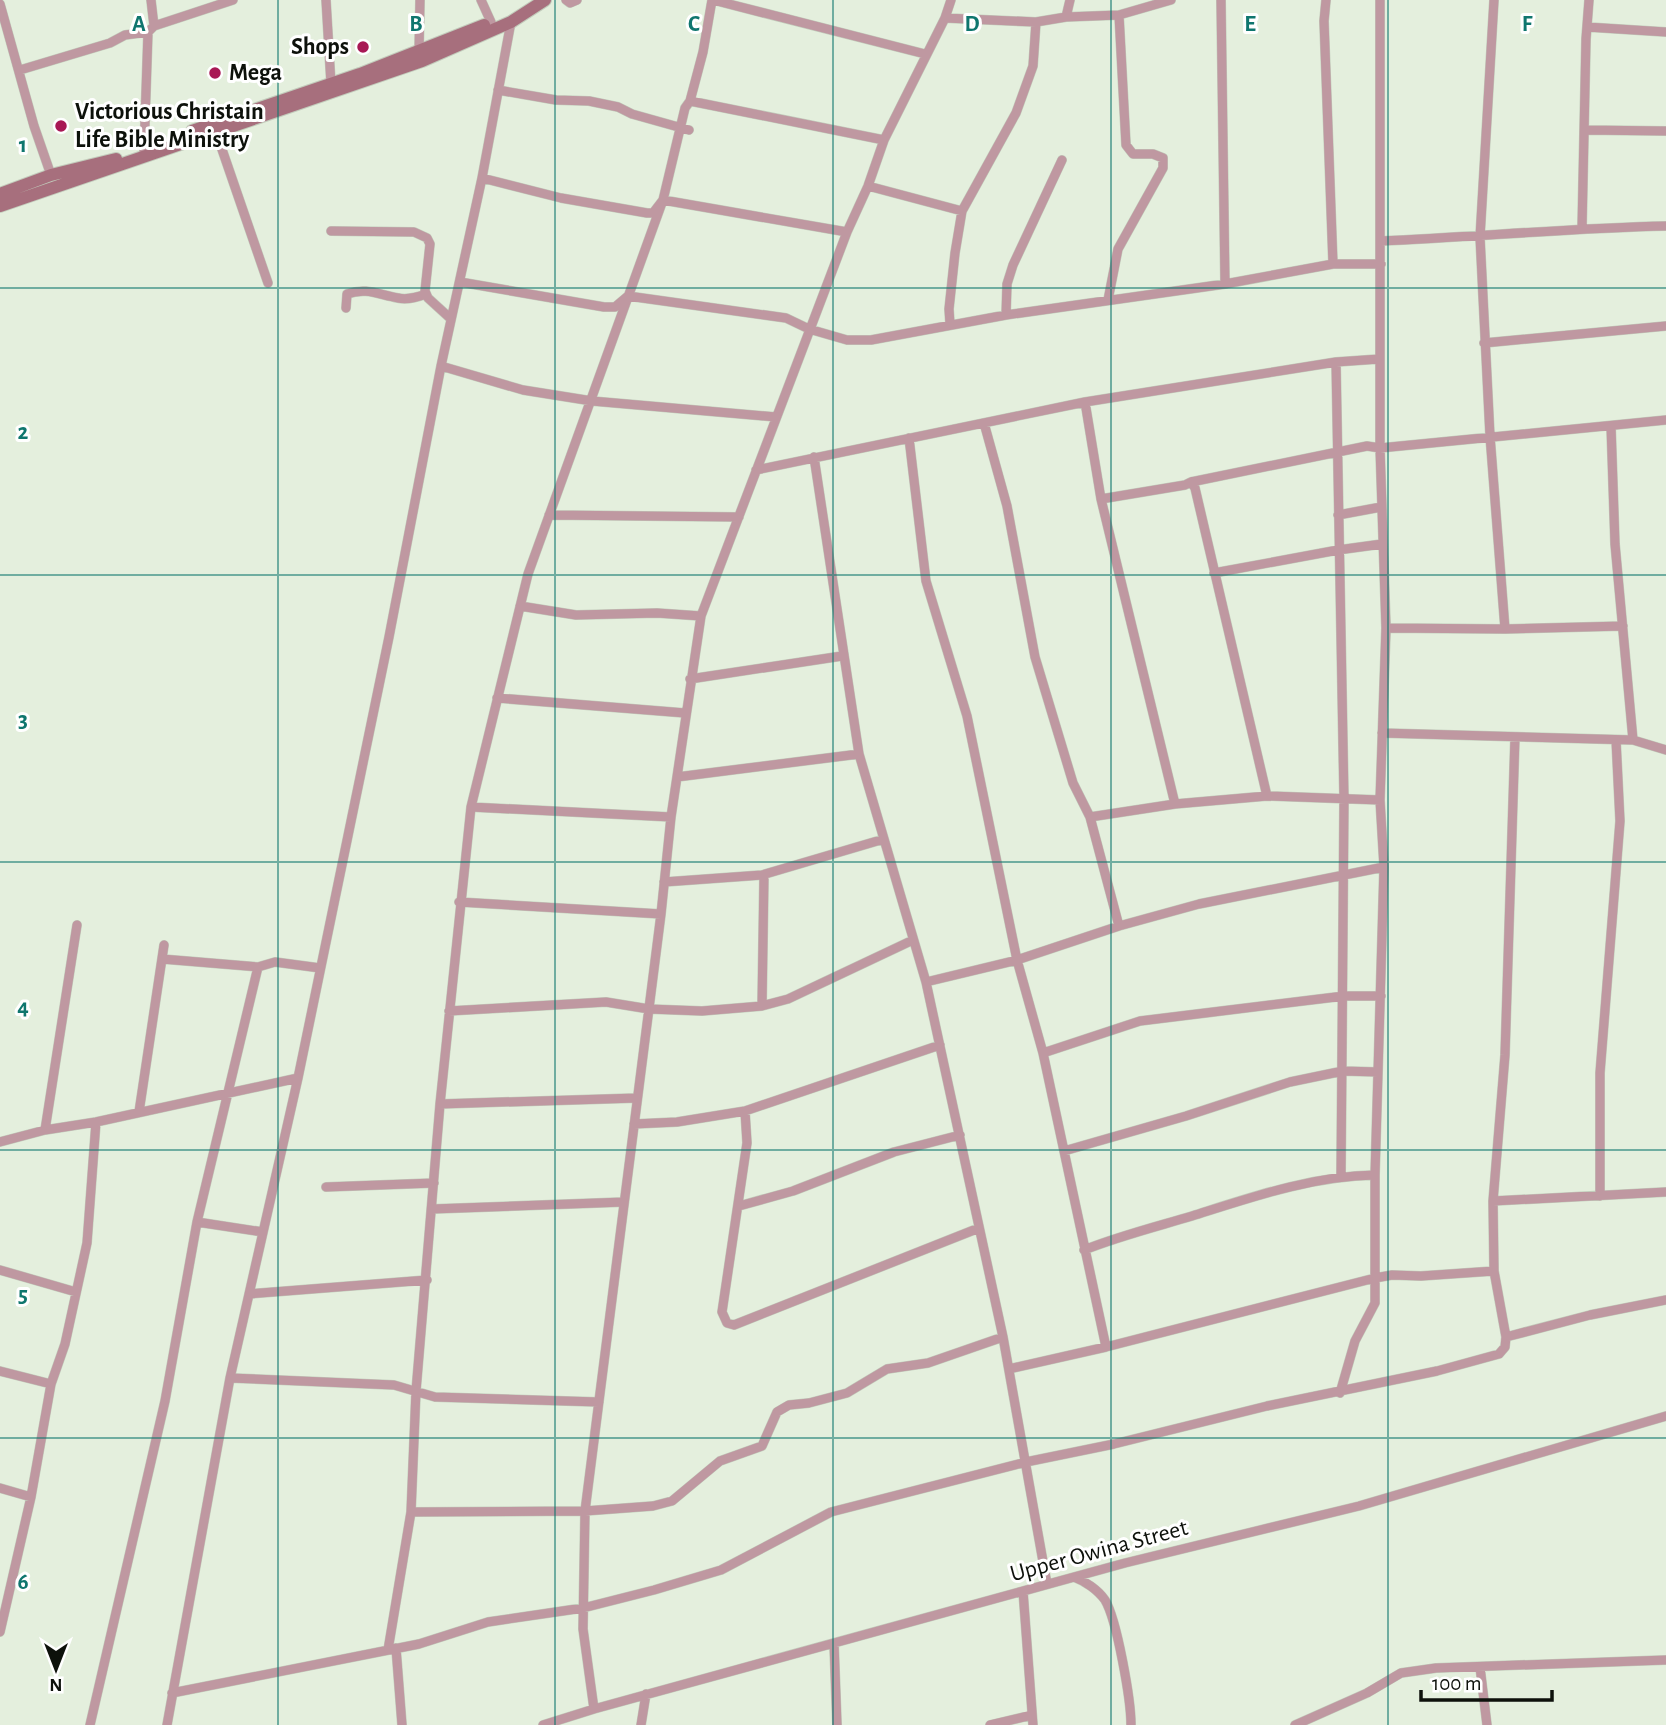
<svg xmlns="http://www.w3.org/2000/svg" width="1666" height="1725" font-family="'Alegreya Sans',sans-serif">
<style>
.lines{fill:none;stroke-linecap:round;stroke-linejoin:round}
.minor-casing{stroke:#c2cbbb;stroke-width:10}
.secondary-casing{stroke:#c2cbbb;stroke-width:14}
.minor{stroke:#bf98a1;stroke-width:9}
.secondary{stroke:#a76f7d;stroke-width:12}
.grid{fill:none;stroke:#0f766e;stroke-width:2;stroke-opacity:0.55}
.poi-dot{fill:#a81854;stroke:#fff;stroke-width:2.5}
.labels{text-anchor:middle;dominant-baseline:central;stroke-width:6;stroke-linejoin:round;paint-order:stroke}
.poi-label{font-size:24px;font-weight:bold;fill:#0d110b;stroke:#fff;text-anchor:start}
.street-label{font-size:24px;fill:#0d110b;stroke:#fff}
.grid-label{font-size:23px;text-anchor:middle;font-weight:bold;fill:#0f766e;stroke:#fff;stroke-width:6;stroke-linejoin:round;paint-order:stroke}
</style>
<rect width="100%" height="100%" fill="#e4efdd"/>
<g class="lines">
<g class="minor-casing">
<path id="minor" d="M 326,0 L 331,84
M 481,0 L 491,22
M 566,0 L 570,3 L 577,0
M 713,0 L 925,54
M 1221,0 L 1225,284
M 1326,0 L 1324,21 L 1333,264
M 1494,0 L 1480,237 L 1490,436 L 1505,629
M 0,4 L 34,126 L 51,175
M 1066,17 L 1070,0
M 945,18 L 1036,22 L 1066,17 L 1119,15 L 1171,0
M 154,26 L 233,0
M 1587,27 L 1666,32
M 419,52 L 420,0
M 20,70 L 110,43 L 125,35 L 148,32
M 498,90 L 556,100 L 589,101 L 618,107 L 632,114 L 689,130
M 690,101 L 884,140
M 1585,130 L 1666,131
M 216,132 L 268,283
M 144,152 L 148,32 L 154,26 L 151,0
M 482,178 L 561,198 L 647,213 L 653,213 L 663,200 L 847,232
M 868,186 L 962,211
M 1582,228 L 1586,39 L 1589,0
M 331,231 L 414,232 L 427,238 L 430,244 L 425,291 L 428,298 L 451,319
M 1381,241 C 1476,237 1571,228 1666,226
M 460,282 L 604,307 L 615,307 L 628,296 L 786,318 L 809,329 L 847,340 L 871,340 L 1006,315 L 1225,284 L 1333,264 L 1381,264
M 1108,300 L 1118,249 L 1163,168 L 1163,158 L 1153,154 L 1133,154 L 1126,145 L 1119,15
M 346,308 L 347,294 C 367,287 379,295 398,298 C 407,300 418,297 426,294
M 1006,315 L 1007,284 L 1013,265 L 1062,160
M 950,324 L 949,309 L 955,253 L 962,211 L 1016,113 L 1033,66 L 1036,22
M 1484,343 L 1666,326
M 1336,362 L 1344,799 L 1341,1176
M 441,366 L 523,390 L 592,401 L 776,417
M 1085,402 L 1101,499 L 1175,804
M 984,423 L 1007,506 L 1035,657 L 1073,783 L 1090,817 L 1119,926
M 1611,426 L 1615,544 L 1633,740
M 909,438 L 926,581 L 967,716 L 1017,960 L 1043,1053 L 1106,1347
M 814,457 L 859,754 L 926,982 L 1003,1337 L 1047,1584
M 756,470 L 1085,402 L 1336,362 L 1379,359
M 1191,482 L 1367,446 L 1380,448 L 1666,420
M 1101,499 L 1185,485 L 1191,482 L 1195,488 L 1267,796
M 549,515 L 739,517
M 1338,515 L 1381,507
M 1214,573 L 1338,550 L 1382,544
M 520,606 L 576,615 L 657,613 L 701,616
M 1386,628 L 1505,629 L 1623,626
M 690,679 L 842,656
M 497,698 L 685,713
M 1382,733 L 1633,740 L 1666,750
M 677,777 L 859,754
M 471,807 L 671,817
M 1090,817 L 1175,804 L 1267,796 L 1380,800
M 664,882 L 762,875 L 884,839
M 459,902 L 661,914
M 162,959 L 258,967
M 926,982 L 1017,960 L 1119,926 L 1199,904 L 1384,867
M 762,1006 L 764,875
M 449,1011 L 606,1002 L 649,1009 L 702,1011 L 762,1006 L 788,999 L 913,940
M 1043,1053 L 1140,1021 L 1344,996 L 1381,996
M 440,1104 L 637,1098
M 745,1111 L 747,1143 L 722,1312 L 727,1323 L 734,1325 L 979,1228
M 139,1112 L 164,945
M 634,1124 L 677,1122 L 745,1111 L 940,1045
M 45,1130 L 77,925
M 0,1142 L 45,1130 L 96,1122 L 298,1078
M 1064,1151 L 1186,1116 L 1290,1082 L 1343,1071 L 1378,1072
M 326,1187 L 434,1183
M 1600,1196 L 1600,1073 L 1620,821 L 1616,740
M 1493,1201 L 1666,1192
M 739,1206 L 793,1191 L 894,1152 L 960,1135
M 432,1209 L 624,1202
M 197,1222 L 258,967 L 275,962 L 320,968
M 1084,1250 C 1119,1236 1155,1227 1192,1216 C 1252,1197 1312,1176 1375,1175
M 0,1270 L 76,1292
M 249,1294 L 427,1280
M 1506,1337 L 1494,1271 L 1493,1201 L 1505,1055 L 1515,737
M 1009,1369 L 1106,1347 L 1375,1278 L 1392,1275 L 1421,1276 L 1494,1271
M 0,1371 L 51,1384
M 230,1378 L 394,1385 L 435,1397 L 599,1402
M 1340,1393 L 1355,1341 L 1375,1303 L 1375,1175 L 1384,867 L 1380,800 L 1386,628 L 1380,448 L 1380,0
M 0,1488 L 31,1497
M 411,1512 L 585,1511 L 653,1506 L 672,1501 L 720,1461 L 762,1446 L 777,1412 L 789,1405 L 809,1403 L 847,1393 L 887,1369 L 928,1363 L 1003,1337
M 1074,1577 C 1085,1581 1098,1590 1105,1600 C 1117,1620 1131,1700 1131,1725
M 1023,1591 L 1033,1725
M 0,1632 L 31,1497 L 51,1384 L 65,1344 L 87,1243 L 96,1122
M 834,1643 L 837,1725
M 396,1648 L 402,1725
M 388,1650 L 411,1512 L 416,1391 L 440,1104 L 471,807 L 528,574 L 663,200 L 685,108 L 690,101 L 703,52 L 712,0
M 1480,1667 L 1487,1725
M 172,1693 L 419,1644 L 488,1622 L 583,1608 L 654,1590 L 721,1570 L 831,1512 L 1026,1462 L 1114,1444 L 1267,1406 L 1437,1371 L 1499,1354 L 1505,1347 L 1506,1337 L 1590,1315 L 1666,1300
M 594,1709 L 583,1629 L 585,1511 L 661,914 L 671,817 L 701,616 L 847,232 L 868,186 L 884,140 L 945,18 L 951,0
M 90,1725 L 165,1401 L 197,1222 L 263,1232
M 167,1725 L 230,1378 L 298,1078 L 389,637 L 441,366 L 482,178 L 511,22
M 543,1725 L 594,1709 L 1125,1563 L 1359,1506 L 1666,1416
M 641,1725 L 646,1694
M 990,1725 L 1032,1715
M 1295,1725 L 1367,1693 L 1401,1673 L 1436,1668 L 1666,1660"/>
</g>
<g class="secondary-casing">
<path id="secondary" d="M 192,131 L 360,74 L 484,25
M 0,194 L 51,175 L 116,159
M 0,206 L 422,61 L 511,22 L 545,0"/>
</g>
<use href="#minor" class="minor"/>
<use href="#secondary" class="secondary"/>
</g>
<path class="grid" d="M 278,0 L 278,1725M 555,0 L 555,1725M 833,0 L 833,1725M 1111,0 L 1111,1725M 1388,0 L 1388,1725M 0,288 L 1666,288M 0,575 L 1666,575M 0,862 L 1666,862M 0,1150 L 1666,1150M 0,1438 L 1666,1438"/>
<g class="poi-dot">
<circle cx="363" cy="47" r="7"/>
<circle cx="215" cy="73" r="7"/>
<circle cx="61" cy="126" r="7"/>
</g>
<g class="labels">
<g class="poi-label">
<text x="349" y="47" text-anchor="end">Shops</text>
<text x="229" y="73">Mega</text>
<text x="75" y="112">Victorious Christain<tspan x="75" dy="28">Life Bible Ministry</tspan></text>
</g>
<g class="street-label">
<text transform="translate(1099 1551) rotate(-15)">Upper Owina Street</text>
</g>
</g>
<g class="grid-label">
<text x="139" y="31">A</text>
<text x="416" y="31">B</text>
<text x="694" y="31">C</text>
<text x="972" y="31">D</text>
<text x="1250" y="31">E</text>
<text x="1527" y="31">F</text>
<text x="23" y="152">1</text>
<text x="23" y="439">2</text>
<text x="23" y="727">3</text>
<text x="23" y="1014">4</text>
<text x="23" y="1302">5</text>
<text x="23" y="1589">6</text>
</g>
<g transform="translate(56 1669) rotate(180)" stroke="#ffffff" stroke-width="5" paint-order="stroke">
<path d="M0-5L12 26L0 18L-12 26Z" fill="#0d110b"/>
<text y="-10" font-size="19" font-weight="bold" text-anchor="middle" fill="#0d110b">N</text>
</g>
<path d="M1421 1690v10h131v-10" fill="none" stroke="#0d110b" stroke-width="3.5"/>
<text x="1432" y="1690" font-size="21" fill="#0d110b" stroke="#ffffff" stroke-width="5" paint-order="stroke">100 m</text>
</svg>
